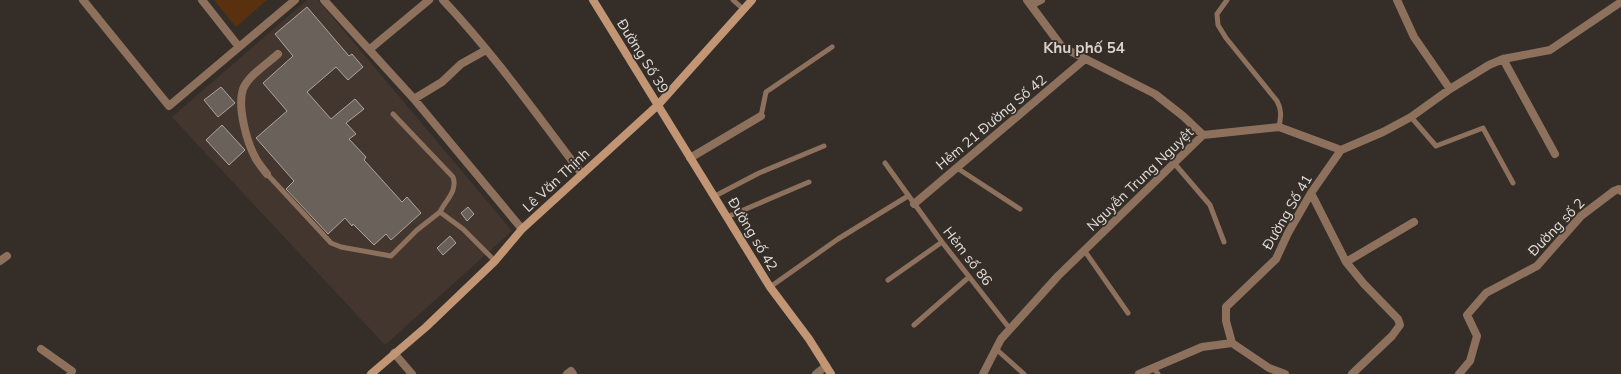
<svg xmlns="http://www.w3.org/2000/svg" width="1621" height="374" font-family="Mulish,sans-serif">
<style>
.built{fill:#43362e}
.green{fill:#5a310e}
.building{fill:#6a615b;stroke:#afa59f}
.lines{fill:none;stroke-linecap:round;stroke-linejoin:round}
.lane{stroke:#8d715d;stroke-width:5}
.street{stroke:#8d715d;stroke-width:8}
.secondary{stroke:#c29575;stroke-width:8}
.labels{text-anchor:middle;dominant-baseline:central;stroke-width:3.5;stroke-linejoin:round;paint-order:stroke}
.street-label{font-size:14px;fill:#e4dfdb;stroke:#352e28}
.neighbourhood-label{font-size:15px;font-weight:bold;fill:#dcd2cb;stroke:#352e28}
</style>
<rect width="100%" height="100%" fill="#352e28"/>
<path class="built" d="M 307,0 L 318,0 L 512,231 L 385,345 L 172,117 Z"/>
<path class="green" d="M 214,0 L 267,0 L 236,27 Z"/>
<path class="building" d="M 307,7 L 349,56 L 352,54 L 363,67 L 348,80 L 336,67 L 307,92 L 331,119 L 355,99 L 364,109 L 346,123 L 356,134 L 349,139 L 366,157 L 364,160 L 402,202 L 407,197 L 421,213 L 391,240 L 386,234 L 374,245 L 353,224 L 352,226 L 345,218 L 328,234 L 286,189 L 294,181 L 256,138 L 287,111 L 263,83 L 293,56 L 275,34 Z
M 221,87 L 235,103 L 218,117 L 204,100 Z
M 222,125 L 245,150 L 229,165 L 206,140 Z
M 468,207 L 474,214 L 467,221 L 461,213 Z
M 450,236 L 456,243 L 443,255 L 437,248 Z"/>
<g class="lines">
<path class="lane" d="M 733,0 L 743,9
M 1227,0 L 1217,14 L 1218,25 L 1226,38 L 1277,101 C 1282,110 1281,116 1279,127
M 393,114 L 453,177 C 458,191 445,201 440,212
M 761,116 L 766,92 L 832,47
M 1411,117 L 1436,146 L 1483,128 L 1513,183
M 885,163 L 942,242 L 1010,329
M 1174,163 L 1210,205 L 1224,242
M 957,168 L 1020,209
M 267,174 L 331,243 L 341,247 L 391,256 L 417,230 L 440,212 L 463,229 L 495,261
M 715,196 L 759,173 L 824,146
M 727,217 L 809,182
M 1084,250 L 1128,313
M 888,280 L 942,242
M 770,287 L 838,239 L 908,196
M 914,325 L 969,277
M 996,349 L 1024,374
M 1153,367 L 1158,374"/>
<path class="street" d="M 83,0 L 169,106 L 295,0
M 202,0 L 239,47
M 324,0 L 414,99 L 522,229
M 443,0 C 494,54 537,115 582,174
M 1027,0 L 1062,47 L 1155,94 L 1183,116 L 1203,135
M 1397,0 L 1414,37 L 1450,89
M 1031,5 L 1041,0
M 370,49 L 429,0
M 1503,59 L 1555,154
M 414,99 L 442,82 L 461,64 L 486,50
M 690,158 L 761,116
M 267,174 C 263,169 259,164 256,159 C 247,143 237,107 243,89 C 249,75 267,64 278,54
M 1311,193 L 1346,262 L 1414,222
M 914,204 L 1085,59
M 0,261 L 7,256
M 1346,262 L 1364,284 L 1398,319 L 1400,325 L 1392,336 L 1352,374
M 1232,343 L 1226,321 L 1226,307 L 1276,259 L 1288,233 L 1311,193 L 1341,150
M 1232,343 L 1269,368 L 1285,374
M 41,349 L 72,371 L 70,374
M 394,353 L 412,374
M 567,374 L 571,371 L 573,374
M 816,374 L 826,366
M 983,374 L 1001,339 L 1058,276 L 1203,135 L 1279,127 L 1341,150 L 1383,132 L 1411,117 L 1450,89 L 1489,65 L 1503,59 L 1550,50 L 1621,2
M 1139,374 L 1202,347 L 1232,343
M 1459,374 L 1470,361 L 1477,336 L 1467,315 L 1486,293 L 1537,266 L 1581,216 L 1614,191 L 1619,189 L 1621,191"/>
<path class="secondary" d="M 593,0 L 770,287 L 809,339 L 831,374
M 371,374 L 426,327 L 495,261 L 522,229 L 658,105 L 752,0"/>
</g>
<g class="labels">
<g class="street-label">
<text transform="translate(643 56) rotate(58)">Đường Số 39</text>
<text transform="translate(991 122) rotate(-40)">Hẻm 21 Đường Số 42</text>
<text transform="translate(1140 179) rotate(-44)">Nguyễn Trung Nguyệt</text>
<text transform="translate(556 180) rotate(-43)">Lê Văn Thịnh</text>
<text transform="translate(1287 212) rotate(-60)">Đường Số 41</text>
<text transform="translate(1556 227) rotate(-46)">Đường số 2</text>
<text transform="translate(753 234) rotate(59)">Đường số 42</text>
<text transform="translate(968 256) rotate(52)">Hẻm số 86</text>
</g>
<g class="neighbourhood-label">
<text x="1084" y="47">Khu phố 54</text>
</g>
</g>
</svg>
